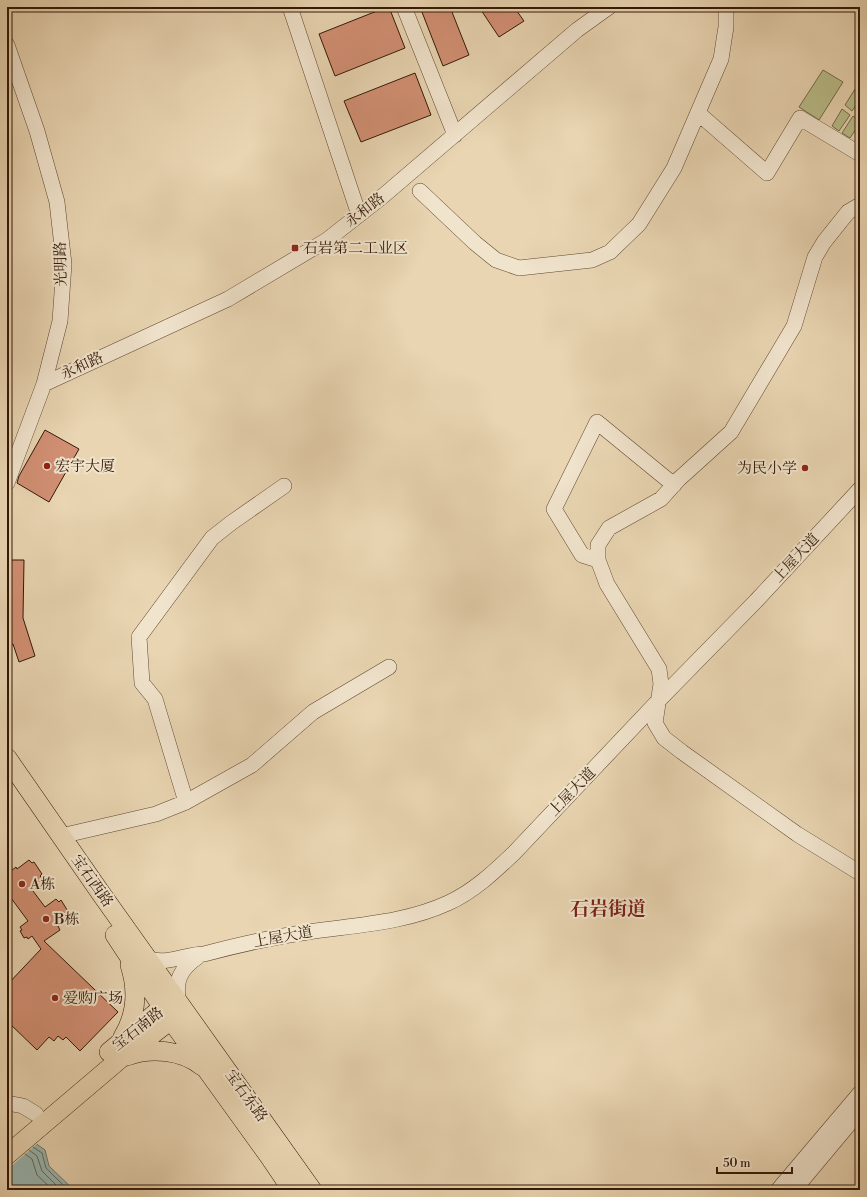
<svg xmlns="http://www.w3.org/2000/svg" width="867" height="1197" font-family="'Libre Bodoni','Noto Serif SC',serif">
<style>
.green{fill:#b9bd8a;stroke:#766a48}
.water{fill:#99b8b3;stroke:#70786e}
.pier{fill:#e9d5b2}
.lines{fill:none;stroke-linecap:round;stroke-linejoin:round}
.shore{stroke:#66685c;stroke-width:1}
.building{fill:#d29074;stroke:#331806}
.minor-casing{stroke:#604731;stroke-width:16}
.major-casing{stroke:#331806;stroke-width:20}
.minor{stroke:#f1e4cd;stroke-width:15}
.major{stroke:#e9d5b2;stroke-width:19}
.poi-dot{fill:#8f2418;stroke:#f1e4cd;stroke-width:1.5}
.labels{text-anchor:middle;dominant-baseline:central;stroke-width:4;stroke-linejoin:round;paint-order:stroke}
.street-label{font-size:15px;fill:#331806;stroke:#f1e4cd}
.poi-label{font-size:15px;fill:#331806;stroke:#f1e4cd;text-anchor:start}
.district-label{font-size:19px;font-weight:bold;fill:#7a1f14;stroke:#f1e4cd}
</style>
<rect width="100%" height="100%" fill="#e9d5b2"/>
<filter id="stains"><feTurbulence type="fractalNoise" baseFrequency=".005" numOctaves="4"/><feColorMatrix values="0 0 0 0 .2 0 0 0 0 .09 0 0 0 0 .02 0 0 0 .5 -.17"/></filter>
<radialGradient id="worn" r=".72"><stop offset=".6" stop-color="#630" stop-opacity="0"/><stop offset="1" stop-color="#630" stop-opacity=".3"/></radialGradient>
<path class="green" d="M 823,70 L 843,82 L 819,120 L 799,107 Z
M 855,89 L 860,92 L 860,99 L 852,111 L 845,105 Z
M 842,109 L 850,115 L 839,131 L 832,126 Z
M 853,116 L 860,121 L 860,123 L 850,138 L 842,133 Z"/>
<path class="water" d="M 7,1123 L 45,1150 L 49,1166 L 74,1190 L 7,1190 Z"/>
<path class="pier" d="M 9,1121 L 38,1143 L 7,1170 L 7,1123 Z"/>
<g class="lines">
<path class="shore" d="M 33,1147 L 42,1153 L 46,1168 L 68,1190
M 29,1150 L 37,1156 L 42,1171 L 61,1190
M 25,1154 L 32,1159 L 37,1175 L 53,1190"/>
</g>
<path class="building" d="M 387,7 L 389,7 L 405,48 L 335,76 L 319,34 Z
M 420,7 L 450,7 L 469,55 L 443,66 Z
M 479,7 L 514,7 L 524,21 L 499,37 Z
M 415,73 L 431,115 L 361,142 L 344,101 Z
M 45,430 L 79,449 L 49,502 L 17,483 L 19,476 Z
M 11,560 L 24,560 L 23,618 L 35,656 L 19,662 L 13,644 L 7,646 L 7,565 L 11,565 Z
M 29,860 L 32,863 L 34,862 L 42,874 L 40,876 L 43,879 L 30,887 L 45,907 L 56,899 L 59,902 L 61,900 L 69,913 L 67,914 L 70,917 L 58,926 L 60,930 L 44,941 L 118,1012 L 80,1051 L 66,1037 L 63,1040 L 58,1036 L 54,1041 L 49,1037 L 37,1050 L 7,1021 L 7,985 L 41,949 L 32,936 L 28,939 L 27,937 L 24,938 L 20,931 L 22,930 L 20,927 L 28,921 L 11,898 L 7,901 L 7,874 L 16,867 L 17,869 Z"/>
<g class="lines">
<g class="minor-casing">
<path id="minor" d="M 290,7 L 359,215
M 404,7 L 455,135
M 7,45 L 37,131 L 57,202 L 64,264 L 60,321 L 44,384 L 7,483
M 698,113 L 767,173 L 800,118 L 860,154
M 420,191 L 475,243 L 496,260 L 519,268 L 592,260 L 610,252 L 639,224 L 674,168 L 721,59 L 726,27 L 726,7
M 860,205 L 848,212 L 824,242 L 815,257 L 794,326 L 731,432 L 679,479 L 661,499 L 609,528 L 598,545 L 598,560 L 607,584 L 659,669 L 661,684 L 655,723 L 664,738 L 682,752 L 797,834 L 860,873
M 44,384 L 228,299 L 327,240 L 383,196 L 577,30 L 609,7
M 598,560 L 582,555 L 554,509 L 597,422 L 674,485
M 186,802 L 155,699 L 142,683 L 139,637 L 212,538 L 231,523 L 284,486
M 61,836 L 156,814 L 186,802 L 252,765 L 313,712 L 389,667
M 147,958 C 165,966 186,954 204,954 C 238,945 273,937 308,932 C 355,925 405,923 448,903 C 473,892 494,872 514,853 L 659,700 L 756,601 L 860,489
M 179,1003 C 174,981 180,969 199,956
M 7,1103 L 23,1106 L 36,1114
M 778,1190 L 860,1093
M 794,1190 L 860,1111"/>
</g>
<g class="major-casing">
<path id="major" d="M 7,758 L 102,895 L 312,1190
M 115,935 L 171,1020 L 269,1156 L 292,1190
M 123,1037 C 137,1014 138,990 130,965
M 109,1052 L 163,1007 L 175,1004
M 127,1056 C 151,1047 182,1050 202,1066
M 7,1155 L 120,1059 L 171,1020 L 176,1009"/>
</g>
<use href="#minor" class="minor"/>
<use href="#major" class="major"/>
</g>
<g class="poi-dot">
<rect x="291" y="244" width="8" height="8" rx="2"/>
<circle cx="47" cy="466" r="4"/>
<circle cx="805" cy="468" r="4"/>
<circle cx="22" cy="884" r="4"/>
<circle cx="46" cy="919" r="4"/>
<circle cx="55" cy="998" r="4"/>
</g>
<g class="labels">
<g class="street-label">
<text transform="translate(365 210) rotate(-38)">永和路</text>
<text transform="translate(61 264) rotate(-91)">光明路</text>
<text transform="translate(82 366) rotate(-25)">永和路</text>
<text transform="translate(796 558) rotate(-47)">上屋大道</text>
<text transform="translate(572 792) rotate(-46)">上屋大道</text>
<text transform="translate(92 881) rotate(55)">宝石西路</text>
<text transform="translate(283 937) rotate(-10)">上屋大道</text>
<text transform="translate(138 1029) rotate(-38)">宝石南路</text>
<text transform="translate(246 1096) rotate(54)">宝石东路</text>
</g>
<g class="poi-label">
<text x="303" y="248">石岩第二工业区</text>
<text x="55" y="466">宏宇大厦</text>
<text x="797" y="468" text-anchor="end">为民小学</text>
<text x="30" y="884">A栋</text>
<text x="54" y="919">B栋</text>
<text x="63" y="998">爱购广场</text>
</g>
<g class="district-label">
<text x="608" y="909">石岩街道</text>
</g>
</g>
<rect width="867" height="1197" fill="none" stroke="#e9d5b2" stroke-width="24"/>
<rect x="8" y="8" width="851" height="1181" fill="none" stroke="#331806" stroke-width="2"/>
<rect x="12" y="12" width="843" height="1173" fill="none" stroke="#331806"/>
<path d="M717 1167v6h75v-6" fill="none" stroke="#331806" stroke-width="2"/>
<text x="723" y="1167" font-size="12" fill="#331806" stroke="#f1e4cd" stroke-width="3" paint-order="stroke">50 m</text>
<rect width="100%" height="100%" filter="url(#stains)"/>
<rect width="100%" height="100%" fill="url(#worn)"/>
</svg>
